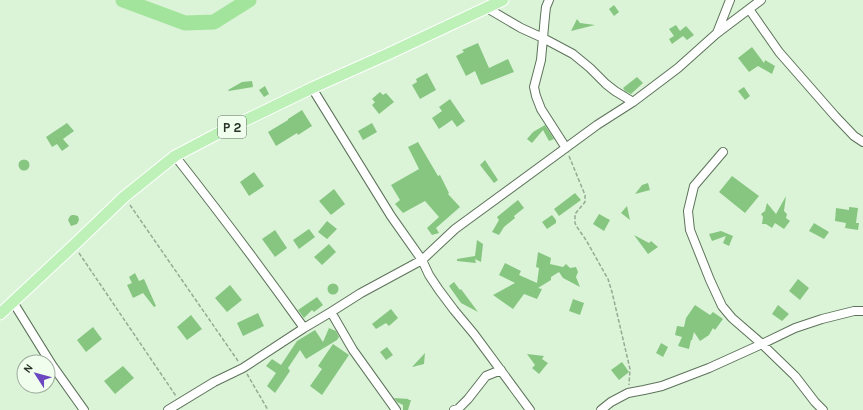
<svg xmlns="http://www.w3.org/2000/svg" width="863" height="410" font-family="Karla,sans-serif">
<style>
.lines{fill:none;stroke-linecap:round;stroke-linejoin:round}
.river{stroke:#a2e49c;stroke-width:15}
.building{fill:#86c680}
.minor-casing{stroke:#5d735a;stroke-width:10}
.major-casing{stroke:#fff;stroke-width:13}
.path{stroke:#96a994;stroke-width:1.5;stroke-dasharray:4 2;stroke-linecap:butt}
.minor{stroke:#fff;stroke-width:8}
.major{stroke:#bdf1b8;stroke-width:11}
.labels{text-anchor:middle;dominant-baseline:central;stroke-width:4;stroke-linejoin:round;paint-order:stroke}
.shield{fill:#effeed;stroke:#646f62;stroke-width:1}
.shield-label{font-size:13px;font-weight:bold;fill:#283227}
</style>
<rect width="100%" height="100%" fill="#dbf4d8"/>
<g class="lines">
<path class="river" d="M 123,0 L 185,23 L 214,22 L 249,0"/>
</g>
<path class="building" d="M 614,5 L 619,12 L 614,16 L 609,9 Z
M 577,19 L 580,23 L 595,25 L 571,31 Z
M 676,25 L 680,31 L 686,26 L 694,35 L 687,40 L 683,36 L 672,44 L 669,39 L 674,36 L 669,29 Z
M 478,43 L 489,68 L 508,59 L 514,72 L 481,85 L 475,71 L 466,76 L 456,56 L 464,52 L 462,50 Z
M 752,47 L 764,63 L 765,60 L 775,66 L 772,74 L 758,66 L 749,72 L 738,58 Z
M 427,73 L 436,90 L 420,99 L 412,85 L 417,82 L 416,79 Z
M 637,77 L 643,83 L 631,94 L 625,91 L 623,88 Z
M 252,81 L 253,87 L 229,91 L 228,90 L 242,82 Z
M 265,86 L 269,94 L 264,97 L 259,90 Z
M 744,87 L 750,96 L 745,100 L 738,91 Z
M 380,92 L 383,95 L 386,93 L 394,102 L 379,114 L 372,105 L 375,102 L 372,99 Z
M 450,99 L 465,121 L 457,127 L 452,120 L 439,129 L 432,118 L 442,111 L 439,107 Z
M 302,110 L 312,126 L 298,135 L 297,133 L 276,146 L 268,132 L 288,120 L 288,119 Z
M 67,123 L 74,131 L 63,139 L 69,146 L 62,151 L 57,144 L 52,147 L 46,137 Z
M 372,123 L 377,132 L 363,140 L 358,131 Z
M 545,125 L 554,139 L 549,141 L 543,130 L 532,143 L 527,139 L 533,132 Z
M 418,142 L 438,176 L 440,175 L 449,193 L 448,194 L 460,207 L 436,228 L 439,233 L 432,235 L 427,228 L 439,217 L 425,201 L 403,213 L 395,204 L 400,200 L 391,185 L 419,169 L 408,147 Z
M18.5 165a5.5 5.5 0 1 1 11 0a5.5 5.5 0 1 1-11 0Z
M 485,160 L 498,180 L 494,183 L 480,165 Z
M 254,172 L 264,186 L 249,196 L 240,182 Z
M 732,176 L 759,196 L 745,213 L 719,192 Z
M 648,183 L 650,190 L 635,194 L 642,185 Z
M 334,189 L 345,204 L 331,215 L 319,201 Z
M 575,193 L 581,200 L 559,216 L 554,209 Z
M 786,196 L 784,211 L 787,214 L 786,218 L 790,221 L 784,229 L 775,223 L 772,228 L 766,224 L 762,224 L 763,217 L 761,214 L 765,211 L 767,203 L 776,214 Z
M 518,200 L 524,208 L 514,216 L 515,218 L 504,227 L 499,235 L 492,232 L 499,220 L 497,217 Z
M 627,206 L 630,220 L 621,213 Z
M 849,207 L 858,208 L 856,223 L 859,223 L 858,230 L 845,228 L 846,223 L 835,221 L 836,208 L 849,210 Z
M 599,214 L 610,220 L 604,231 L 593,224 Z
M 72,215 L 74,215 L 78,216 L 79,220 L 77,224 L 71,226 L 68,220 L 70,216 Z
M 552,215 L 556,220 L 556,223 L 547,229 L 542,222 Z
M 327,221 L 337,229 L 327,239 L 318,232 Z
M 814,223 L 829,232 L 824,239 L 809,231 Z
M 309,229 L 315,237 L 299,249 L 293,240 Z
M 275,230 L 287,248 L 275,257 L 262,239 Z
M 721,231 L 733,236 L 729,246 L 723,243 L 726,236 L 712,241 L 709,234 Z
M 634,235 L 649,243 L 651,241 L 658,247 L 648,254 Z
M 477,240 L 483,244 L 481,262 L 475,259 L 476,263 L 457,261 L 457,259 L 475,256 Z
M 329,244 L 336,252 L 322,265 L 314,257 Z
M 538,252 L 551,258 L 550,264 L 563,267 L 566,264 L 570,268 L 576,267 L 578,272 L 576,277 L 580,287 L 563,278 L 559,272 L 551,277 L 551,280 L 538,288 L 542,289 L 537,299 L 524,294 L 513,309 L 493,295 L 515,283 L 499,275 L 505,263 L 521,271 L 519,275 L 537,283 L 539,268 L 536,267 Z
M 135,273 L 139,281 L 144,279 L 156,306 L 154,307 L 143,293 L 133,298 L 127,285 L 132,283 L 129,277 Z
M 798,279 L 809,288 L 800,300 L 789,291 Z
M 454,282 L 460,290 L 461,289 L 478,312 L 461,303 L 449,286 Z
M327.5 289a5.5 5.5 0 1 1 11 0a5.5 5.5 0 1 1-11 0Z
M 230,285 L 242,300 L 227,312 L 215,298 Z
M 317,297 L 323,305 L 314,312 L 312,310 L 304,318 L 298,310 Z
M 573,299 L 584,303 L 580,315 L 569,311 Z
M 695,305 L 710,315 L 713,312 L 723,319 L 715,330 L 713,328 L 709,335 L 700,341 L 694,332 L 692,340 L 691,340 L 689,349 L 678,346 L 682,337 L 675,335 L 677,326 L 684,327 L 686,318 Z
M 778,305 L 789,314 L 782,321 L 772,314 Z
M 391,309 L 398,318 L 389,326 L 386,323 L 376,329 L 372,324 Z
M 258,313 L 264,326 L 243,336 L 237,323 Z
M 191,315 L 202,329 L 187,340 L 177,327 Z
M 93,327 L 102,339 L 86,352 L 77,340 Z
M 329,328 L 336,331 L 339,337 L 337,340 L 306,359 L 300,350 L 288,368 L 290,371 L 275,393 L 267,386 L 276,373 L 266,366 L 272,359 L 281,365 L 297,341 L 315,330 L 323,342 Z
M 661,343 L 668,347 L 663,357 L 656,353 Z
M 333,344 L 349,355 L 322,395 L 310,386 L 322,369 L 318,366 Z
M 387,347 L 393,355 L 386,360 L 380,352 Z
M 425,353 L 424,364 L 412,367 Z
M 527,354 L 544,356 L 542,359 L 548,363 L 539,374 L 532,368 L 535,365 Z
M 622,362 L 629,372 L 619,380 L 611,370 Z
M 123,366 L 134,378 L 115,394 L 104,381 Z
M 394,398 L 409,399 L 408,400 L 411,400 L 408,410 L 403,410 L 403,405 L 397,402 Z"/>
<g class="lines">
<g class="minor-casing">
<path id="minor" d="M 549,0 L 546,7 L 545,16 L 541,60 L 534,87 L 536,96 L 541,109 L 566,148
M 487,8 L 521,28 L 543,38 L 573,54 L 590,68 L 606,84 L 615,91 L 633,102
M 749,9 L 779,52 L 835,116 L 854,136 L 863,142
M 717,33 L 730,0
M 312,88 L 391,216 L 422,260 L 429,275 L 439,290 L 454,310 L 474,334 L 530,410
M 723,152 L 694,186 L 688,211 L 690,230 L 710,280 L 722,306 L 732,318 L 762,344 L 795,376 L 815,402 L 823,410
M 175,156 C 219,212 262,269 304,328
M 13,302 L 52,365 L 84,410
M 331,312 L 353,350 L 396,410
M 168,410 L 214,382 L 243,368 L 304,328 L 331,312 L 361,293 L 422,260 L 455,229 L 597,125 L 633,102 L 678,68 L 716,34 L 761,0
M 454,410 L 458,409 L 468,399 L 486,376 L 501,370
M 601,410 L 611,402 L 628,393 L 644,390 L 662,386 L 709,368 L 762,344 L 795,328 L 822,319 L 854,311 L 863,311"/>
</g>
<g class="major-casing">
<path id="major" d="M 0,314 L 74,245 L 124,197 L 175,156 L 215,135 L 312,88 L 388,54 L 503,0"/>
</g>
<path class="path" d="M 569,156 L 585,195 L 585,202 L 575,214 L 575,223 L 577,227 L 586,240 L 608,279 L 612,292 L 630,369 L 629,385
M 130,205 L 238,361
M 79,253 L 176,396
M 247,374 L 268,410"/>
<use href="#minor" class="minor"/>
<use href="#major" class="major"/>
</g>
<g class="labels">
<rect class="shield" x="218" y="116" width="28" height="22" rx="3"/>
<g class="shield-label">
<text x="232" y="127">P 2</text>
</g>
</g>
<g transform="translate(36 374) rotate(306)"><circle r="19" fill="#effeed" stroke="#9fac9e"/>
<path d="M0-3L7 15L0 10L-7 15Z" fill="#6b47c0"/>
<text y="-6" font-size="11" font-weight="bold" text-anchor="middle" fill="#283227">N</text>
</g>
</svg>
